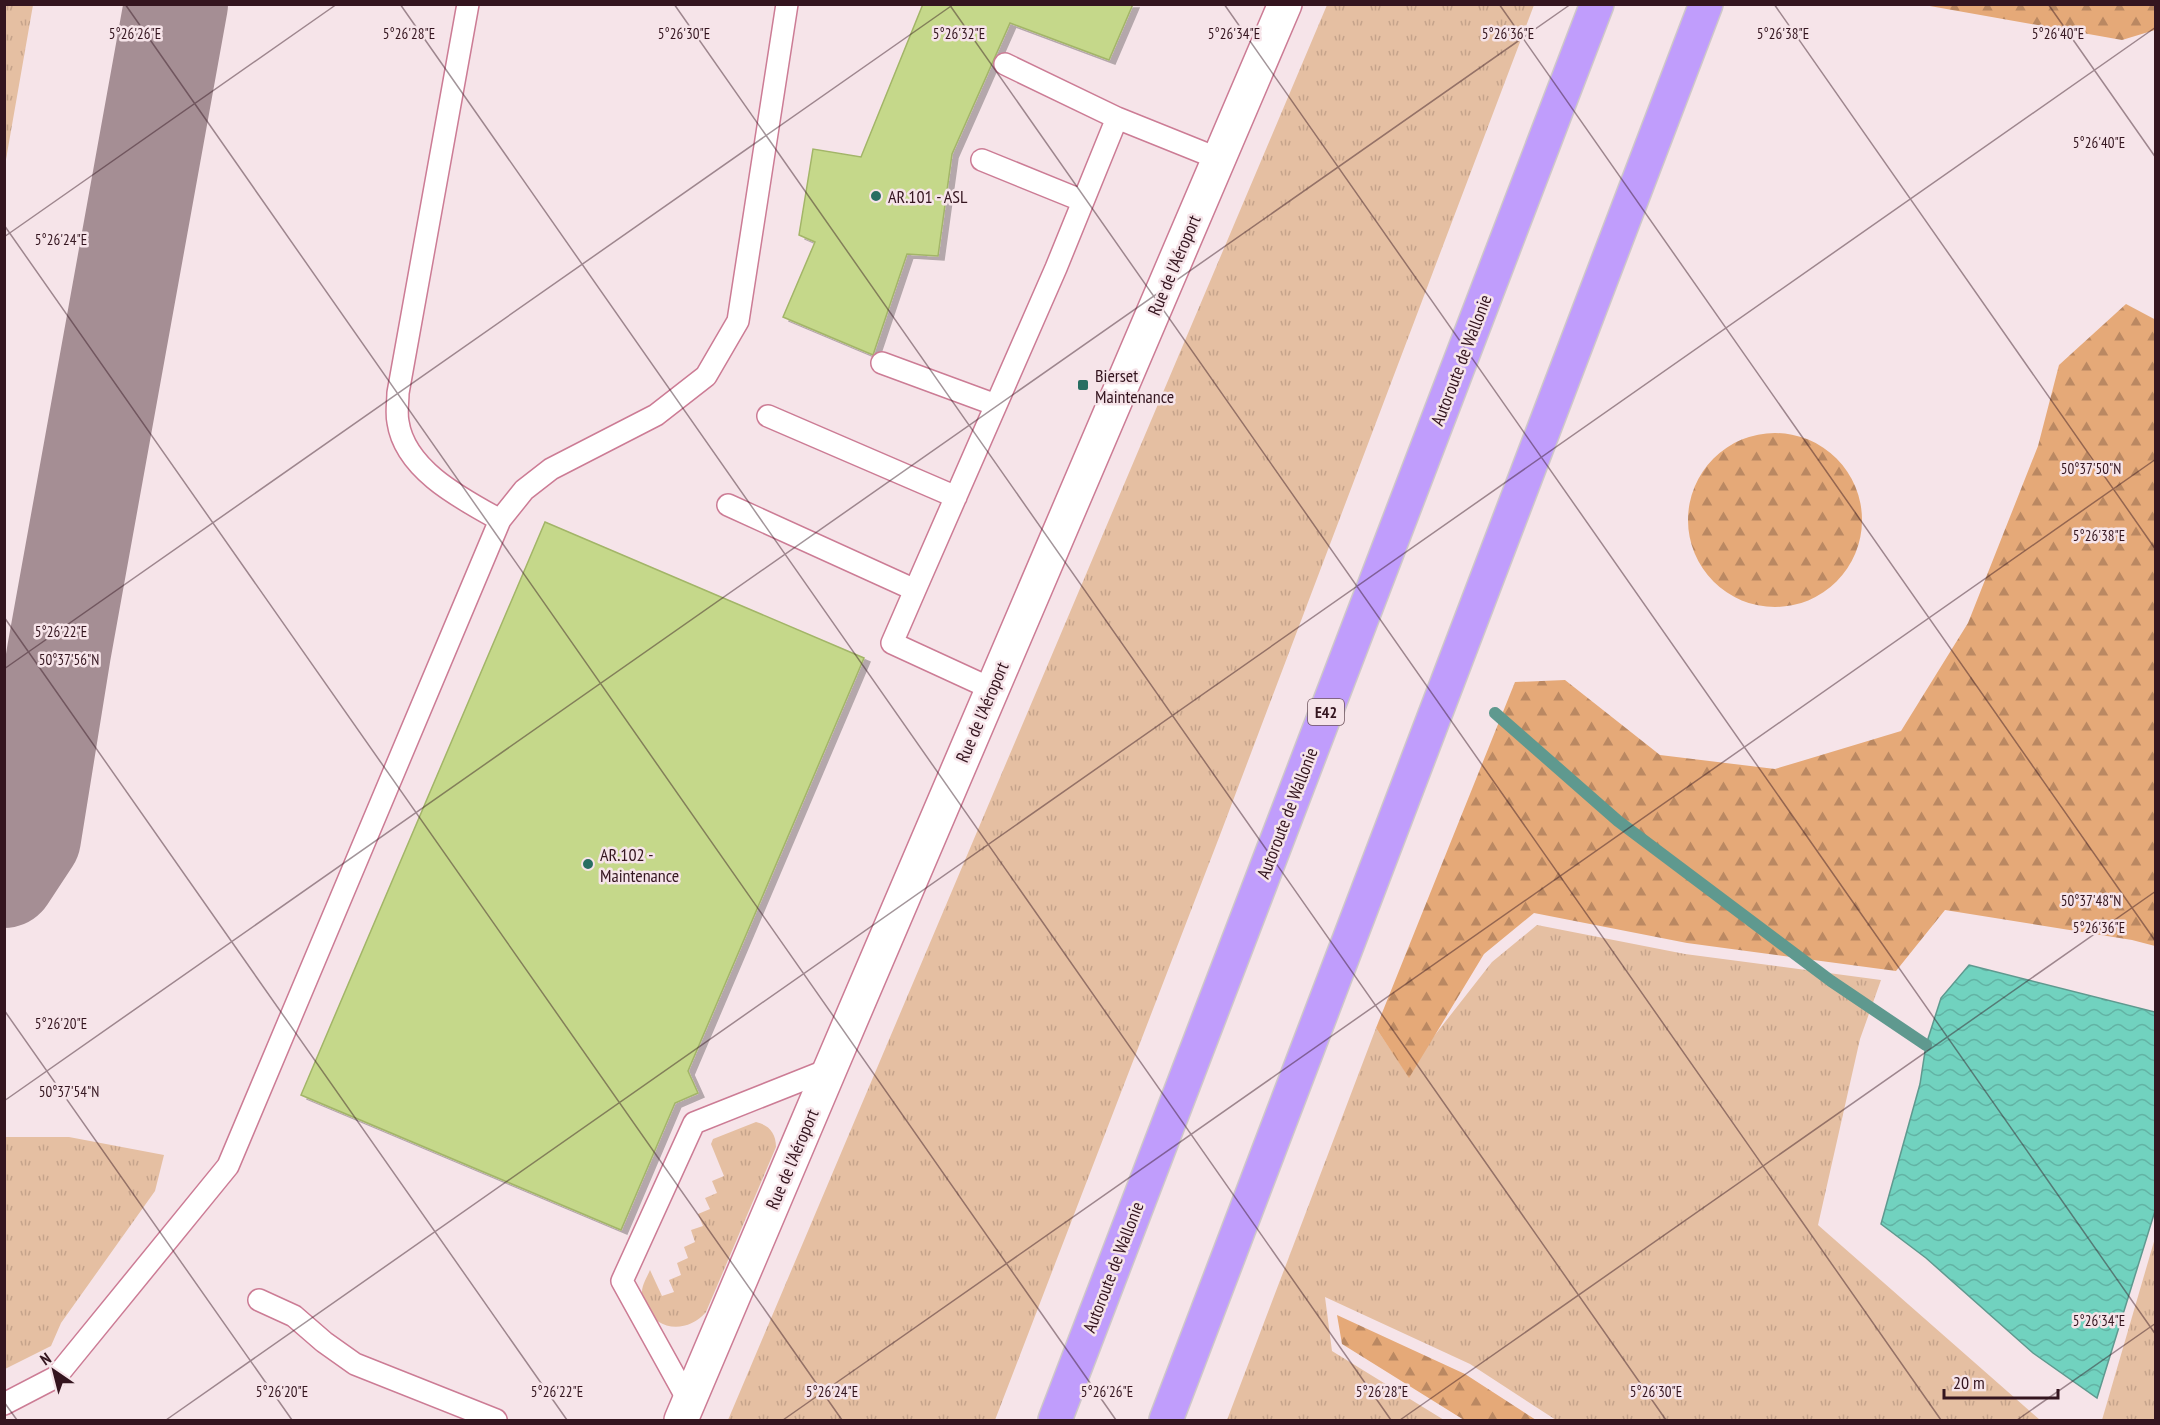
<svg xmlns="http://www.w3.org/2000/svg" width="2160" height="1425" font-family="'PT Sans Narrow',sans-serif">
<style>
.grass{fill:url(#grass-tufts)}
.forest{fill:url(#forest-firs)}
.water{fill:url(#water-waves);stroke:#5f998f;stroke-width:1.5}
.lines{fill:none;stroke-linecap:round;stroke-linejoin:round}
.stream{stroke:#5f998f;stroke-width:12}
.taxiway{stroke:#a58e94;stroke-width:104}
.building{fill:#c5d88a;stroke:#a3b568;stroke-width:1.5;filter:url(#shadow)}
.service-casing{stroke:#cc7c95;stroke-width:24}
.tertiary-casing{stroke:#cc7c95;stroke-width:36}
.motorway-casing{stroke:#cec7c9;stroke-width:36}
.service{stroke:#fff;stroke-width:21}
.tertiary{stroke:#fff;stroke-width:33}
.motorway{stroke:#c09dfc;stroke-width:33}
.ticks{fill:none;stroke:#34151f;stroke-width:1.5;stroke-opacity:0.45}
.poi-dot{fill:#286e62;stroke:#f6e4e9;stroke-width:2}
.labels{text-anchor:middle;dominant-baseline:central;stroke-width:5;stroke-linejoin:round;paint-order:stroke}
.shield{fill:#f6e4e9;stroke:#6e535c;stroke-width:1.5}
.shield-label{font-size:16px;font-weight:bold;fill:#34151f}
.poi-label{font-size:18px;fill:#34151f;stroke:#f6e4e9;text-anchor:start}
.street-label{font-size:18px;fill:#34151f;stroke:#f6e4e9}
.ticks-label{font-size:15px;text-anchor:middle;fill:#34151f;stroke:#f6e4e9;stroke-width:5;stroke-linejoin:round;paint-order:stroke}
</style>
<defs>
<pattern id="grass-tufts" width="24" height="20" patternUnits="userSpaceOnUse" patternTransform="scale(1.5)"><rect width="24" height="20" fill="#e5bfa2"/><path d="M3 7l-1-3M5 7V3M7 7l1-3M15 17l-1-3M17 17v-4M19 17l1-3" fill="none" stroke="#c5a38b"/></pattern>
<pattern id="forest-firs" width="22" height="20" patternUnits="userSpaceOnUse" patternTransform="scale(1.5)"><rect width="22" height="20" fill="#e5a978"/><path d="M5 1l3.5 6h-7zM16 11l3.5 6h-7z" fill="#ba8862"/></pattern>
<pattern id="water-waves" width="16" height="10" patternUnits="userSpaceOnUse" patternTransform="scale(1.5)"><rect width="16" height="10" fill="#71d2bf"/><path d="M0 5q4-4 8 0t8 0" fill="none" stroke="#62b3a4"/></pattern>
<filter id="shadow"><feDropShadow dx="6" dy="4" stdDeviation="0" flood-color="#0004"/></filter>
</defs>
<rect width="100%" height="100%" fill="#f6e4e9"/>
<path class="grass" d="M 5,4 L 33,5 L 5,165 L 4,5 Z
M 1327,5 L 1534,5 L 1220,835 L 995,1420 L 728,1420 Z
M 1537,925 L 1685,954 L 1881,980 L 1860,1039 L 1818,1225 L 2040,1420 L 1556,1420 L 1470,1364 L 1325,1297 L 1332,1351 L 1444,1420 L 1227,1420 L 1376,1028 L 1409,1077 L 1431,1040 L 1492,962 Z
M 756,1122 C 769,1125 776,1133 776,1147 L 706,1312 C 688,1333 657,1332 645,1306 C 643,1301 641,1297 642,1292 C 642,1285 647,1277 650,1270 L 662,1296 L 674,1292 L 669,1280 L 681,1275 L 677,1263 L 688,1258 L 684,1247 L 695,1242 L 691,1230 L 703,1226 L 698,1214 L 710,1209 L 705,1198 L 717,1193 L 712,1181 L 724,1176 L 711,1144 L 713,1139 Z
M 5,1137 L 69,1137 L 164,1155 L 155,1191 L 61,1323 L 51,1346 L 5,1369 Z
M 2155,1238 L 2155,1420 L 2102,1420 Z"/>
<path class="forest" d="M 1924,5 L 2155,5 L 2155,30 L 2122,40 Z
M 2126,304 L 2156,320 L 2155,946 L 2132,940 L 1945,910 L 1896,971 L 1687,943 L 1534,913 L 1484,954 L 1409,1078 L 1376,1028 L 1515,682 L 1565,680 L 1660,755 L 1775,769 L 1901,731 L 1968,623 L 2038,446 L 2059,365 Z
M1688 520a87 87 0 1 1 174 0a87 87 0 1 1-174 0Z
M 1337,1315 L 1465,1374 L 1536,1420 L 1464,1420 L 1342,1344 Z"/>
<path class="water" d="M 1969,965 L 2155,1012 L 2155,1211 L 2097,1398 L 2033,1353 L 1926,1258 L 1881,1224 L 1920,1084 L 1926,1045 L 1941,998 Z"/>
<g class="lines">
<path class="stream" d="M 1495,713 L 1618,821 L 1831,981 L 1926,1045"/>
<path class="taxiway" d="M 4,876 L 29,838 L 59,652 L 176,4"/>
</g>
<path class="building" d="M 923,4 L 1133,4 L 1109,60 L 1010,23 L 952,154 L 938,256 L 907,254 L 873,355 L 783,317 L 815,242 L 799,235 L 813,149 L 861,157 Z
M 545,522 L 864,658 L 688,1071 L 698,1093 L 675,1103 L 621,1230 L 301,1095 Z"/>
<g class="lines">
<g class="service-casing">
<path id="service" d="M 468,4 L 398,393 C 398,402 396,413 398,422 C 405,470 462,499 500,520
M 1005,64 L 1117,118
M 982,160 L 1083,201
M 882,363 L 996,405
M 768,416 L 956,497
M 728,505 L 915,590
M 992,689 L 892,643 L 915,590 L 1056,268 L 1117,118 L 1219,159
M 259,1300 L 294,1316 L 324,1342 L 355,1364 L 496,1420
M 689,1402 L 622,1281 L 694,1123 L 830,1069
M 4,1404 L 56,1377 L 228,1166 L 500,520 L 524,490 L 551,469 L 656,415 L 706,376 L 738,321 L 787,4"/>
</g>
<g class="tertiary-casing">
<path id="tertiary" d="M 681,1420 L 830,1069 L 1285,4"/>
</g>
<g class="motorway-casing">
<path id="motorway" d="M 1055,1420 L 1597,4
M 1166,1420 L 1706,4"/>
</g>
<use href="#service" class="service"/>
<use href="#tertiary" class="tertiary"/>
<use href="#motorway" class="motorway"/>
</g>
<path class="ticks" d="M 125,4 L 1116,1420M 400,4 L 1391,1420M 674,4 L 1666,1420M 949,4 L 1941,1420M 1224,4 L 2156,1335M 1499,4 L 2156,942M 1774,4 L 2156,550M 2048,4 L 2156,158M 4,225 L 842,1420M 4,237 L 337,4M 4,617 L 567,1420M 4,669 L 954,4M 4,1010 L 292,1420M 4,1101 L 1571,4M 4,1402 L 17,1420M 166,1420 L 2156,27M 783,1420 L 2156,459M 1400,1420 L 2156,891M 2017,1420 L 2156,1323"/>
<g class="poi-dot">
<circle cx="876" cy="196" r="6"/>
<rect x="1077" y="379" width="12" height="12" rx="3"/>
<circle cx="588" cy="864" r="6"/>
</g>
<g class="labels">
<rect class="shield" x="1308" y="699" width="36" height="26" rx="4.5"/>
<g class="shield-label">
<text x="1326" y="712">E42</text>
</g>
<g class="poi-label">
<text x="888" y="196">AR.101 - ASL</text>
<text x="1095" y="375">Bierset<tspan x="1095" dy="21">Maintenance</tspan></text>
<text x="600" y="854">AR.102 -<tspan x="600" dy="21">Maintenance</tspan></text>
</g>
<g class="street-label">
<text transform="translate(1174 265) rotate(-67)">Rue de l'Aéroport</text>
<text transform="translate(1461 360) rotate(-69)">Autoroute de Wallonie</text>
<text transform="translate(982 712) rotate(-67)">Rue de l'Aéroport</text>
<text transform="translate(1287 813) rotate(-69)">Autoroute de Wallonie</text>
<text transform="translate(792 1159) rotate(-67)">Rue de l'Aéroport</text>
<text transform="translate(1113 1267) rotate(-69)">Autoroute de Wallonie</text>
</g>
</g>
<g class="ticks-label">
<text x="135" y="39">5°26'26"E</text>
<text x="409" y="39">5°26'28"E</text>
<text x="684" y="39">5°26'30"E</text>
<text x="959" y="39">5°26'32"E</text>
<text x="1783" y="39">5°26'38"E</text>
<text x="1234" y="39">5°26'34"E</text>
<text x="1508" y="39">5°26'36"E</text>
<text x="2058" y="39">5°26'40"E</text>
<text x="2099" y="148">5°26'40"E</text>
<text x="61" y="245">5°26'24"E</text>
<text x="2091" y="474">50°37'50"N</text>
<text x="2099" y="541">5°26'38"E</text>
<text x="61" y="637">5°26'22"E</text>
<text x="69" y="665">50°37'56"N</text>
<text x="2091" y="906">50°37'48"N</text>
<text x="2099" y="933">5°26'36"E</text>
<text x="61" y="1029">5°26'20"E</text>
<text x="69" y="1097">50°37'54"N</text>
<text x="2099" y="1326">5°26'34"E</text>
<text x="282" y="1397">5°26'20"E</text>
<text x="557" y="1397">5°26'22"E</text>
<text x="832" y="1397">5°26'24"E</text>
<text x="1107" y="1397">5°26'26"E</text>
<text x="1382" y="1397">5°26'28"E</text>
<text x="1656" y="1397">5°26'30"E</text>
</g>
<rect width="2160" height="1425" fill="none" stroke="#34151f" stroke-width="12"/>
<g transform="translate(54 1371) rotate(325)" stroke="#f6e4e9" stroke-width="4.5" paint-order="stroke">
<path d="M0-4.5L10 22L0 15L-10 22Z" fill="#34151f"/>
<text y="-9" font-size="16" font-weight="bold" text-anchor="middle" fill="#34151f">N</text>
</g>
<path d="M1944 1389v9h114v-9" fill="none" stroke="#34151f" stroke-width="3"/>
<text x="1953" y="1389" font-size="18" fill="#34151f" stroke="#f6e4e9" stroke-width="4.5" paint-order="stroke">20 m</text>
</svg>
